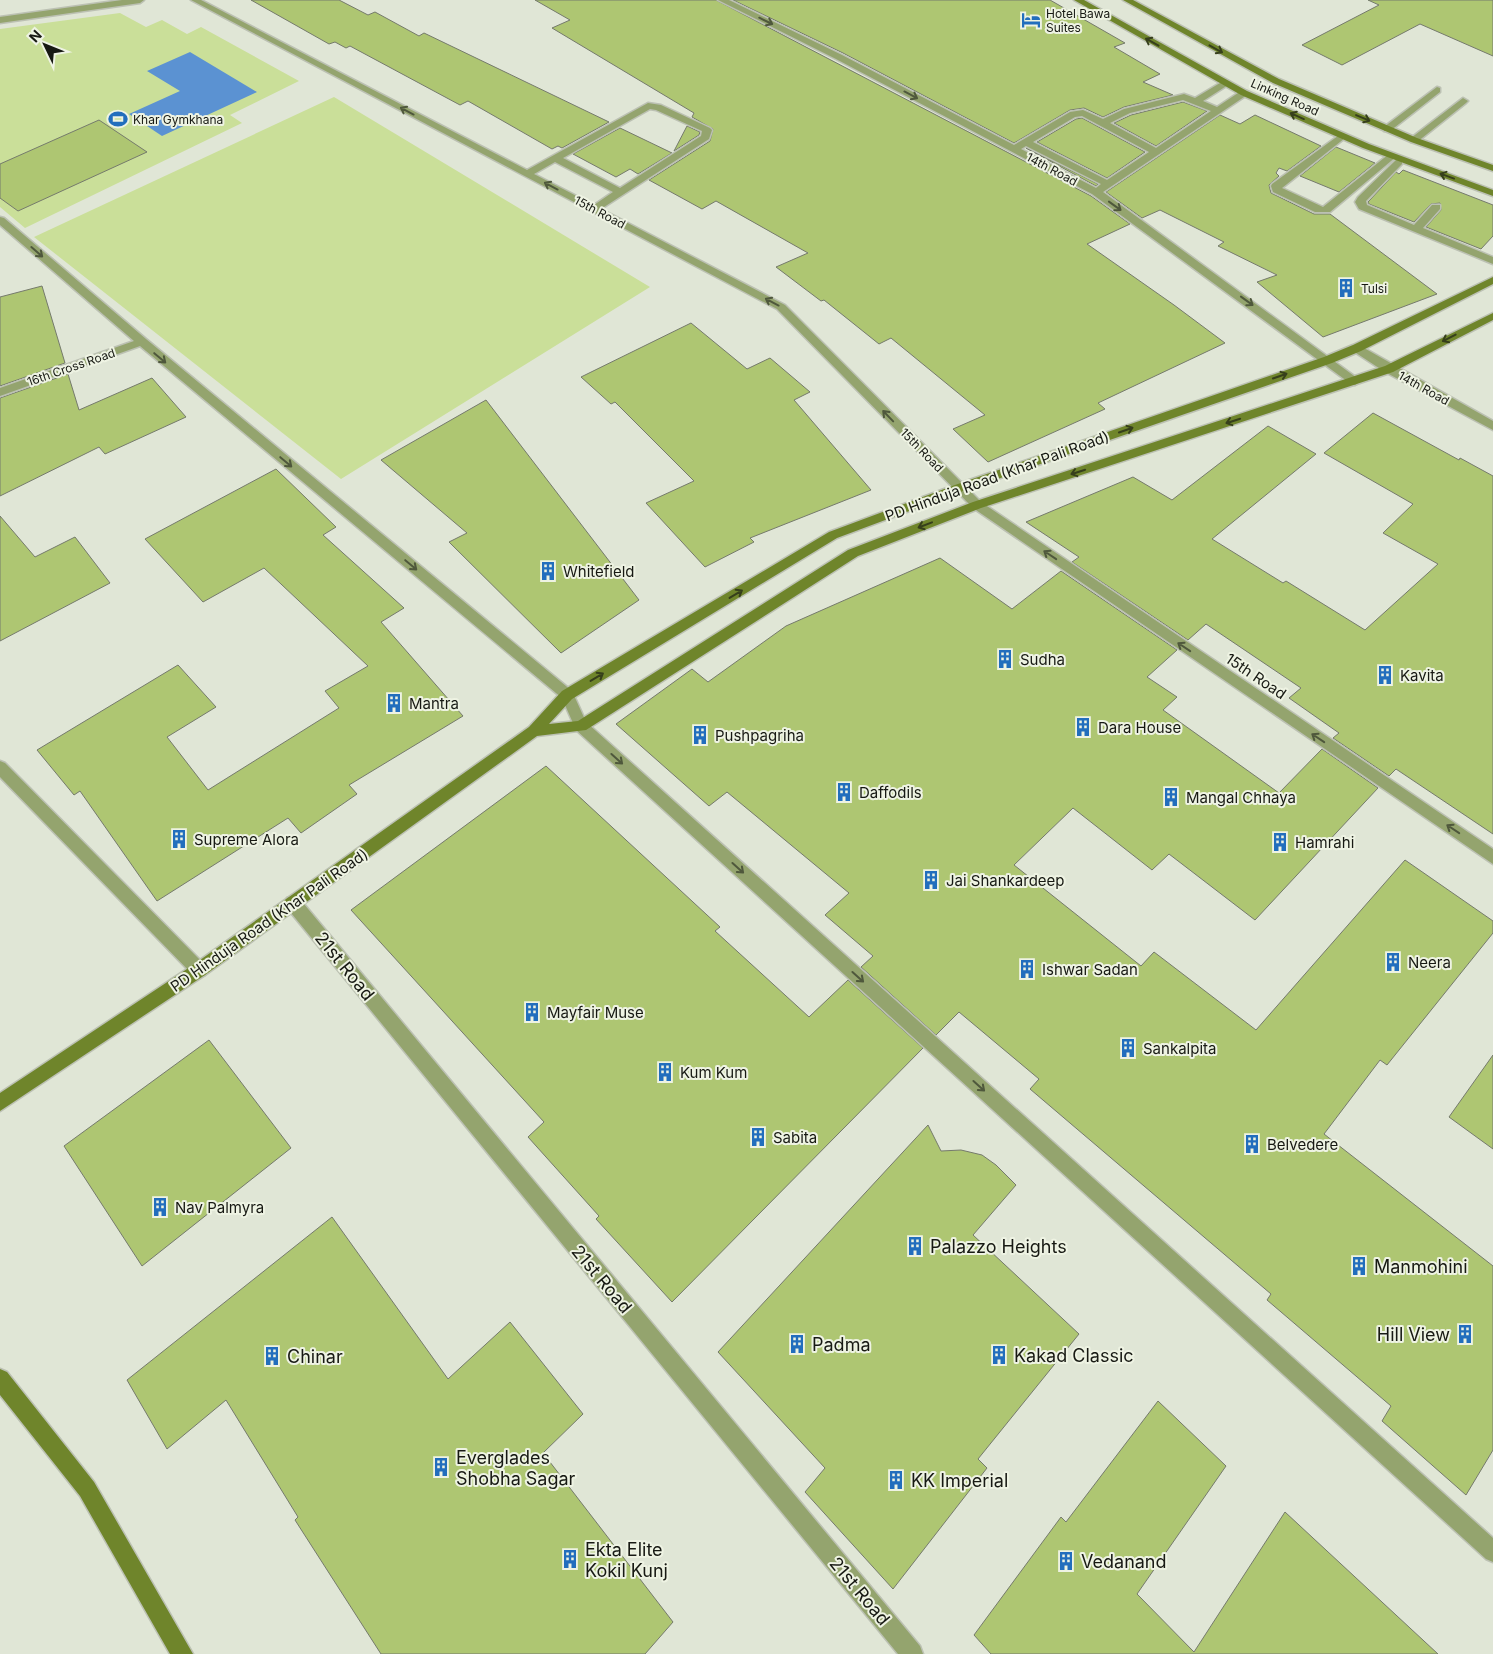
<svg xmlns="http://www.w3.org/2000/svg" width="1493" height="1654" font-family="Inter,sans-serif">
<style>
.green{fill:#cadf99}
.water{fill:#5b92d2}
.building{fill:#aec672;stroke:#757a6c}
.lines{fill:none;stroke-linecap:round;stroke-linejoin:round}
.street-casing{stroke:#bcc1b3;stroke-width:3}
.secondary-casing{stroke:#bcc1b3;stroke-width:3}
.street{fill:#94a46e;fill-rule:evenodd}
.secondary{fill:#6f852b;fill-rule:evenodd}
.oneway{stroke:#4f583c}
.oneway2{stroke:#363f1b}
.labels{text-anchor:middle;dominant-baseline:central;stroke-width:4;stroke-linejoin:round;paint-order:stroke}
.far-poi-label{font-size:12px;fill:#171913;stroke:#eef3e3;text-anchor:start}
.far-street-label{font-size:12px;fill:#171913;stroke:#eef3e3}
.street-label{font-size:15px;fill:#171913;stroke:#eef3e3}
.poi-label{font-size:15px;fill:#171913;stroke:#eef3e3;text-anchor:start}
.near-street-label{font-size:18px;fill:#171913;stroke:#eef3e3}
.near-poi-label{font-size:18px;fill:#171913;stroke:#eef3e3;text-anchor:start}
</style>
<rect width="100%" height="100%" fill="#e0e6d6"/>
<path class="green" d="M 120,13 L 146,27 L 162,20 L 187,34 L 201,27 L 299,81 L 230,115 L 242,123 L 25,228 L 0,207 L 0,29 Z
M 334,97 L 650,287 L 341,479 L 34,237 Z"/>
<path class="water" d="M 190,52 L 257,92 L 162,136 L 129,114 L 180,91 L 147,71 Z"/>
<path class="building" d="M 251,0 L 339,0 L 368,15 L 375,12 L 419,36 L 424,33 L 609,122 L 562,148 L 558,146 L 552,149 L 468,101 L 460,105 L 350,46 L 346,48 L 335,42 L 329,44 Z
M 535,0 L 716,0 L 1091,196 L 1130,224 L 1087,244 L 1174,305 L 1225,343 L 1098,403 L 1105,409 L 988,462 L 953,429 L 985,415 L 891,338 L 879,344 L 824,300 L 821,301 L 776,267 L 808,253 L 716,201 L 702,209 L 649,180 L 710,141 L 713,129 L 692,117 L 694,113 L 552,28 L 570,20 Z
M 733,0 L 1050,0 L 1125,43 L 1114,47 L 1160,74 L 1143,82 L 1173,95 L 1124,107 L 1103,117 L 1084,108 L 1070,110 L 1014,143 L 843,53 Z
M 1368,0 L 1493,0 L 1493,56 L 1420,24 L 1342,65 L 1302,45 L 1379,5 Z
M 1183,102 L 1207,111 L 1156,146 L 1114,123 L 1131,115 Z
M 1220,115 L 1240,124 L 1255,115 L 1321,146 L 1287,171 L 1279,168 L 1276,173 L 1279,176 L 1269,185 L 1271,193 L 1314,214 L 1330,214 L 1437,294 L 1323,337 L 1257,282 L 1277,275 L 1218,246 L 1224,242 L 1160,210 L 1142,218 L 1106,192 Z
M 1082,118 L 1145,152 L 1107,178 L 1037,142 L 1076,119 Z
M 99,120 L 147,152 L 18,211 L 0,198 L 0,164 Z
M 687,126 L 700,132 L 699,135 L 674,151 Z
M 620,128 L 672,153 L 638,174 L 630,169 L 616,177 L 573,154 Z
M 1336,147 L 1375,163 L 1339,192 L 1300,176 Z
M 1026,148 L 1098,184 L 1096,186 Z
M 1403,170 L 1493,205 L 1493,236 L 1481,249 L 1426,227 L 1441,210 L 1440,203 L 1431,204 L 1414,222 L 1369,204 L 1368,202 L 1396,172 L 1399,174 Z
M 42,286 L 65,363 L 0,386 L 0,297 Z
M 691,323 L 747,369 L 770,358 L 810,392 L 794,400 L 871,490 L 750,538 L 754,542 L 705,567 L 646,503 L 694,481 L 615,402 L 611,404 L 581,377 Z
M 68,374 L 79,410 L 152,378 L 186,417 L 105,454 L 99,447 L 0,496 L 0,398 Z
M 486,400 L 639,600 L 561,653 L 449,542 L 467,533 L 381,460 Z
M 1373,413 L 1459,460 L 1460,458 L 1493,476 L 1493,834 L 1396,769 L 1389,776 L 1333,738 L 1339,733 L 1289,698 L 1301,688 L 1206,624 L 1188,640 L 1072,562 L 1079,557 L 1026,522 L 1133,477 L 1172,500 L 1268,426 L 1316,454 L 1212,539 L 1283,583 L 1286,581 L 1365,630 L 1438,564 L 1383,533 L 1413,504 L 1324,453 Z
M 276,469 L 336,527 L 323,535 L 404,608 L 381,622 L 463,716 L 349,785 L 357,794 L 301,833 L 288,818 L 157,901 L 80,791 L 74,795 L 37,750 L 178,665 L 216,707 L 167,737 L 208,790 L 339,708 L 325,691 L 368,666 L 264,568 L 203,602 L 145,539 Z
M 0,516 L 35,557 L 75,537 L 110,583 L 0,641 Z
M 940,558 L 1012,609 L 1061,571 L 1177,650 L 1147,677 L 1177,697 L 1163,710 L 1279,793 L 1322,749 L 1378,788 L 1255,920 L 1169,854 L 1152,870 L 1073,808 L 1014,865 L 1141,966 L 1154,952 L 1256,1030 L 1405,860 L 1493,921 L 1493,933 L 1387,1065 L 1380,1060 L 1324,1134 L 1493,1266 L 1493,1450 L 1466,1495 L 1382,1421 L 1391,1406 L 1267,1300 L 1271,1294 L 1030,1089 L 1039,1079 L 959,1012 L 936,1035 L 861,967 L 873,956 L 825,915 L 849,893 L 727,792 L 709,806 L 616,724 L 692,669 L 708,682 L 786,626 Z
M 546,766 L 720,927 L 715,931 L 809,1017 L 848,980 L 923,1048 L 672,1302 L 596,1219 L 599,1216 L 528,1137 L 544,1122 L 351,910 Z
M 209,1040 L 291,1148 L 142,1266 L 64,1146 Z
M 1493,1055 L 1493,1149 L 1449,1117 Z
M 928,1125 L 941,1151 L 961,1150 L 982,1155 L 996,1165 L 1016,1185 L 973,1235 L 1079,1334 L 978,1459 L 987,1468 L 893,1589 L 805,1492 L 825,1468 L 718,1352 Z
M 332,1217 L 448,1379 L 510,1322 L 583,1414 L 543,1453 L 673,1622 L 645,1654 L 381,1654 L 295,1520 L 298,1517 L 226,1400 L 167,1449 L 127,1380 Z
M 1158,1401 L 1226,1466 L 1137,1594 L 1194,1652 L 1285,1512 L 1438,1654 L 991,1654 L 974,1635 L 1061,1517 L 1066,1522 Z"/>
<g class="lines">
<g class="street-casing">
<path id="street" d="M 122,0 L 144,0 L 140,3 L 0,23 L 0,17 Z
M 191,0 L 201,0 L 527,170 L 648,103 L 661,105 L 710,128 L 712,130 L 709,139 L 601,209 L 785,305 L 981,502 L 1493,849 L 1493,864 L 973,508 L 777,309 ZM 650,109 L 656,110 L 702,131 L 701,136 L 620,188 L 563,158 ZM 555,162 L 613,192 L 594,205 L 534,174 Z
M 718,0 L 729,0 L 842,55 L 1014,145 L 1070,112 L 1083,110 L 1103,119 L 1124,109 L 1184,94 L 1195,98 L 1225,80 L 1228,81 L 1228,85 L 1203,101 L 1217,107 L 1241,91 L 1247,91 L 1247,95 L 1103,192 L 1361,381 L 1355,385 L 1351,384 L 1092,194 L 836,59 ZM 1183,100 L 1211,111 L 1156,148 L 1110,123 L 1130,113 ZM 1082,116 L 1149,152 L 1107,180 L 1033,142 L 1075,117 ZM 1026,146 L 1101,184 L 1096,188 L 1021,149 Z
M 1437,87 L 1440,88 L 1440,92 L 1390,131 L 1384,131 L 1384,127 Z
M 1463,98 L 1468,101 L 1466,103 L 1417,142 L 1411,142 L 1411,138 Z
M 1342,133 L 1347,136 L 1345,138 L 1282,188 L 1323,207 L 1389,154 L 1395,154 L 1397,156 L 1330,212 L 1315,212 L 1273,192 L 1271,186 L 1272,184 Z
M 1399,159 L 1402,160 L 1402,164 L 1366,201 L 1367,205 L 1414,225 L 1432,205 L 1440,205 L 1440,209 L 1423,228 L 1493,257 L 1493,264 L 1359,209 L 1355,202 L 1358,197 L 1396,160 Z
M 0,217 L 4,218 L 146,339 L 572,691 L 586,722 L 1493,1538 L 1493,1562 L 1486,1559 L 576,730 L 562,698 L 140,346 L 0,396 L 0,388 L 134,341 L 0,225 Z
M 1357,344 L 1493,421 L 1493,430 L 1385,372 L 1353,351 L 1351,348 Z
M 0,761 L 5,763 L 205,965 L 207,970 L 205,975 L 199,977 L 193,975 L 0,777 Z
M 293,896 L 299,898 L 920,1646 L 923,1654 L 898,1654 L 287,908 L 285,903 L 287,898 Z"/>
</g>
<g class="secondary-casing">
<path id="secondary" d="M 1074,0 L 1084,0 L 1247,91 L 1369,144 L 1493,190 L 1493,196 L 1363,148 L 1241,95 Z
M 1123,0 L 1133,0 L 1279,79 L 1417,138 L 1493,165 L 1493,171 L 1411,142 L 1273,83 Z
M 1493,277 L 1493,284 L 1361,351 L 1332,363 L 963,491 L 837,538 L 572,699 L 549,724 L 578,721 L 848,550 L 973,502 L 1385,366 L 1493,313 L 1493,320 L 1393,372 L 981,508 L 858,556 L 586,730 L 537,736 L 205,975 L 0,1111 L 0,1093 L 193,965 L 529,727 L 562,691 L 829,532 L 955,485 L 1324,357 L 1353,345 Z
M 0,1369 L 7,1372 L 94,1482 L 193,1654 L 170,1654 L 80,1496 L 0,1395 Z"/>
</g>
<use href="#street" class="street"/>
<use href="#secondary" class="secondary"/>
</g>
<defs><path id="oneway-shaft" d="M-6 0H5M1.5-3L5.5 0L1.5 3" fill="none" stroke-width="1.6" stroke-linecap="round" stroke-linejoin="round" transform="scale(1.25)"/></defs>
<g class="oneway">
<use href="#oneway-shaft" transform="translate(766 21) rotate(26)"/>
<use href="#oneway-shaft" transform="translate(911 95) rotate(28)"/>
<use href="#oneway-shaft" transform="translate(407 111) rotate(-152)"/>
<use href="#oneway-shaft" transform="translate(551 186) rotate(-152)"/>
<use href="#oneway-shaft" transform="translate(1115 206) rotate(36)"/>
<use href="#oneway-shaft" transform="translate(37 252) rotate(41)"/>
<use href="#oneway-shaft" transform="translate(1247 301) rotate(36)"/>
<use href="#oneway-shaft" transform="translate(772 302) rotate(-152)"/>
<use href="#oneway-shaft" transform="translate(160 358) rotate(40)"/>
<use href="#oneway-shaft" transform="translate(888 416) rotate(-134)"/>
<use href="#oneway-shaft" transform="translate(286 462) rotate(40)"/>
<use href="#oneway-shaft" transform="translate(1050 555) rotate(-146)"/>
<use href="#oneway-shaft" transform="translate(411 565) rotate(40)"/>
<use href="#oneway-shaft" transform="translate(1184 647) rotate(-146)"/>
<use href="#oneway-shaft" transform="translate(1318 738) rotate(-146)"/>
<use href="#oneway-shaft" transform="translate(617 759) rotate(42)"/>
<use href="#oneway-shaft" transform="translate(1453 829) rotate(-146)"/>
<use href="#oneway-shaft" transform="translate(738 868) rotate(42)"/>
<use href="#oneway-shaft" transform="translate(858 977) rotate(42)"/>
<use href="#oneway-shaft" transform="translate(979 1086) rotate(42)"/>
</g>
<g class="oneway2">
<use href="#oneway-shaft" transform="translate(1152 42) rotate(-151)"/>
<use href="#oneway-shaft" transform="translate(1216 49) rotate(29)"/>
<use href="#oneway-shaft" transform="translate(1297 116) rotate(-156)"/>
<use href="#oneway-shaft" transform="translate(1363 118) rotate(23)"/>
<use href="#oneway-shaft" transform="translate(1447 176) rotate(-160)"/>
<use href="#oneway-shaft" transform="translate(1449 338) rotate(153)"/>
<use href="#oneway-shaft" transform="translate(1280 376) rotate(-19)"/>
<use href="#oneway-shaft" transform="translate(1233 421) rotate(162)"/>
<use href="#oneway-shaft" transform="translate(1126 430) rotate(-19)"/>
<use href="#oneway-shaft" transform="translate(1078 472) rotate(162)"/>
<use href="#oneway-shaft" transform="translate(925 525) rotate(159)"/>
<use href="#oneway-shaft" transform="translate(736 594) rotate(-31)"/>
<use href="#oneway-shaft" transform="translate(597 677) rotate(-31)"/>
</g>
<defs>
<g id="hotel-bare" transform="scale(1.5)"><path d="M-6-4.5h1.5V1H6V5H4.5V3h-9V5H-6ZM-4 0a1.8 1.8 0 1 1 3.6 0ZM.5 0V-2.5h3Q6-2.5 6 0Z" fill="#226ebd" stroke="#eef3e3" stroke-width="2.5" paint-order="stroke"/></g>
<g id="stadium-bare" transform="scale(1.5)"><path d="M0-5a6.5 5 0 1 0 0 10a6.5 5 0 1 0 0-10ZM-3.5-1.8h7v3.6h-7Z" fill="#226ebd" stroke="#eef3e3" stroke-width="2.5" paint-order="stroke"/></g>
<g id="building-bare" transform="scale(1.5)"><path d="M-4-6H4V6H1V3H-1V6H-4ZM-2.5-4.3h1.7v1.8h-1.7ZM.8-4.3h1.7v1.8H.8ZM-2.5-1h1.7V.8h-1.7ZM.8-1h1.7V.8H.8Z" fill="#226ebd" stroke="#eef3e3" stroke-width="2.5" paint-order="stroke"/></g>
</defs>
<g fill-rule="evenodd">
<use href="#hotel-bare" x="1031" y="20"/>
<use href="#stadium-bare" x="118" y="119"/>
<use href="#building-bare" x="1346" y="288"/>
<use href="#building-bare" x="548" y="571"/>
<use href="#building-bare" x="1005" y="659"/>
<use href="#building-bare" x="1385" y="675"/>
<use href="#building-bare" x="394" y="703"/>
<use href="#building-bare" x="1083" y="727"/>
<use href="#building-bare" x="700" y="735"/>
<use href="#building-bare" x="844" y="792"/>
<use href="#building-bare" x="1171" y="797"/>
<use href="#building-bare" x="179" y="839"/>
<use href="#building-bare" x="1280" y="842"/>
<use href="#building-bare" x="931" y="880"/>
<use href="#building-bare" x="1393" y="962"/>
<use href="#building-bare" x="1027" y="969"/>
<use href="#building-bare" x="532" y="1012"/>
<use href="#building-bare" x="1128" y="1048"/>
<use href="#building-bare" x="665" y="1072"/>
<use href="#building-bare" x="758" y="1137"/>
<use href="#building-bare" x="1252" y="1144"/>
<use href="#building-bare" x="160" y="1207"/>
<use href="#building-bare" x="915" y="1246"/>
<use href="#building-bare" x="1359" y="1266"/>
<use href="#building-bare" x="1465" y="1334"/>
<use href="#building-bare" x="797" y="1344"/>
<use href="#building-bare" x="999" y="1355"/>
<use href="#building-bare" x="272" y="1356"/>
<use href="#building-bare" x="441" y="1467"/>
<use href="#building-bare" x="896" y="1480"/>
<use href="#building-bare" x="570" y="1559"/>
<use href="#building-bare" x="1066" y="1561"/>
</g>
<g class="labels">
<g class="far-poi-label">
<text x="1046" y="13">Hotel Bawa<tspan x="1046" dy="14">Suites</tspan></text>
<text x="133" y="119">Khar Gymkhana</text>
<text x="1361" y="288">Tulsi</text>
</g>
<g class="far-street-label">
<text transform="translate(1285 97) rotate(24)">Linking Road</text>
<text transform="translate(1052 169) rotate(28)">14th Road</text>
<text transform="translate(600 212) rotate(28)">15th Road</text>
<text transform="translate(71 367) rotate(-19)">16th Cross Road</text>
<text transform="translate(1424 388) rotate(29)">14th Road</text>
<text transform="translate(922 450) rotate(46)">15th Road</text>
</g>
<g class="street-label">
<text transform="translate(997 476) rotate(-20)">PD Hinduja Road (Khar Pali Road)</text>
<text transform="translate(1256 676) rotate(34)">15th Road</text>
<text transform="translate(269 920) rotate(-35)">PD Hinduja Road (Khar Pali Road)</text>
</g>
<g class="poi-label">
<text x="563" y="571">Whitefield</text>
<text x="1020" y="659">Sudha</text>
<text x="1400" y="675">Kavita</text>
<text x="409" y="703">Mantra</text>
<text x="1098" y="727">Dara House</text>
<text x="715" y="735">Pushpagriha</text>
<text x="859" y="792">Daffodils</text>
<text x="1186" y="797">Mangal Chhaya</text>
<text x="194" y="839">Supreme Alora</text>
<text x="1295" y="842">Hamrahi</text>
<text x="946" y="880">Jai Shankardeep</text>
<text x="1408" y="962">Neera</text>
<text x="1042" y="969">Ishwar Sadan</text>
<text x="547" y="1012">Mayfair Muse</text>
<text x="1143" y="1048">Sankalpita</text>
<text x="680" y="1072">Kum Kum</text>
<text x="773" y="1137">Sabita</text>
<text x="1267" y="1144">Belvedere</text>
<text x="175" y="1207">Nav Palmyra</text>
</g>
<g class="near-street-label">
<text transform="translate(345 966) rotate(51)">21st Road</text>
<text transform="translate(602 1279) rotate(50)">21st Road</text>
<text transform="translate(860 1591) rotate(50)">21st Road</text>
</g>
<g class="near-poi-label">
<text x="930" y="1246">Palazzo Heights</text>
<text x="1374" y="1266">Manmohini</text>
<text x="1450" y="1334" text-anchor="end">Hill View</text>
<text x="812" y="1344">Padma</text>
<text x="1014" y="1355">Kakad Classic</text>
<text x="287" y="1356">Chinar</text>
<text x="456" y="1457">Everglades<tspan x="456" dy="21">Shobha Sagar</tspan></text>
<text x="911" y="1480">KK Imperial</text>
<text x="585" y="1549">Ekta Elite<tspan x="585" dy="21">Kokil Kunj</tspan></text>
<text x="1081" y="1561">Vedanand</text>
</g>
</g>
<g transform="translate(45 45) rotate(313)" stroke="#eef3e3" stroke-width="4" paint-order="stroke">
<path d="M0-4L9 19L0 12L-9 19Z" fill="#171913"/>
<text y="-8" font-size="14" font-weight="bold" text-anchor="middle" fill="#171913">N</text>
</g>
</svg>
